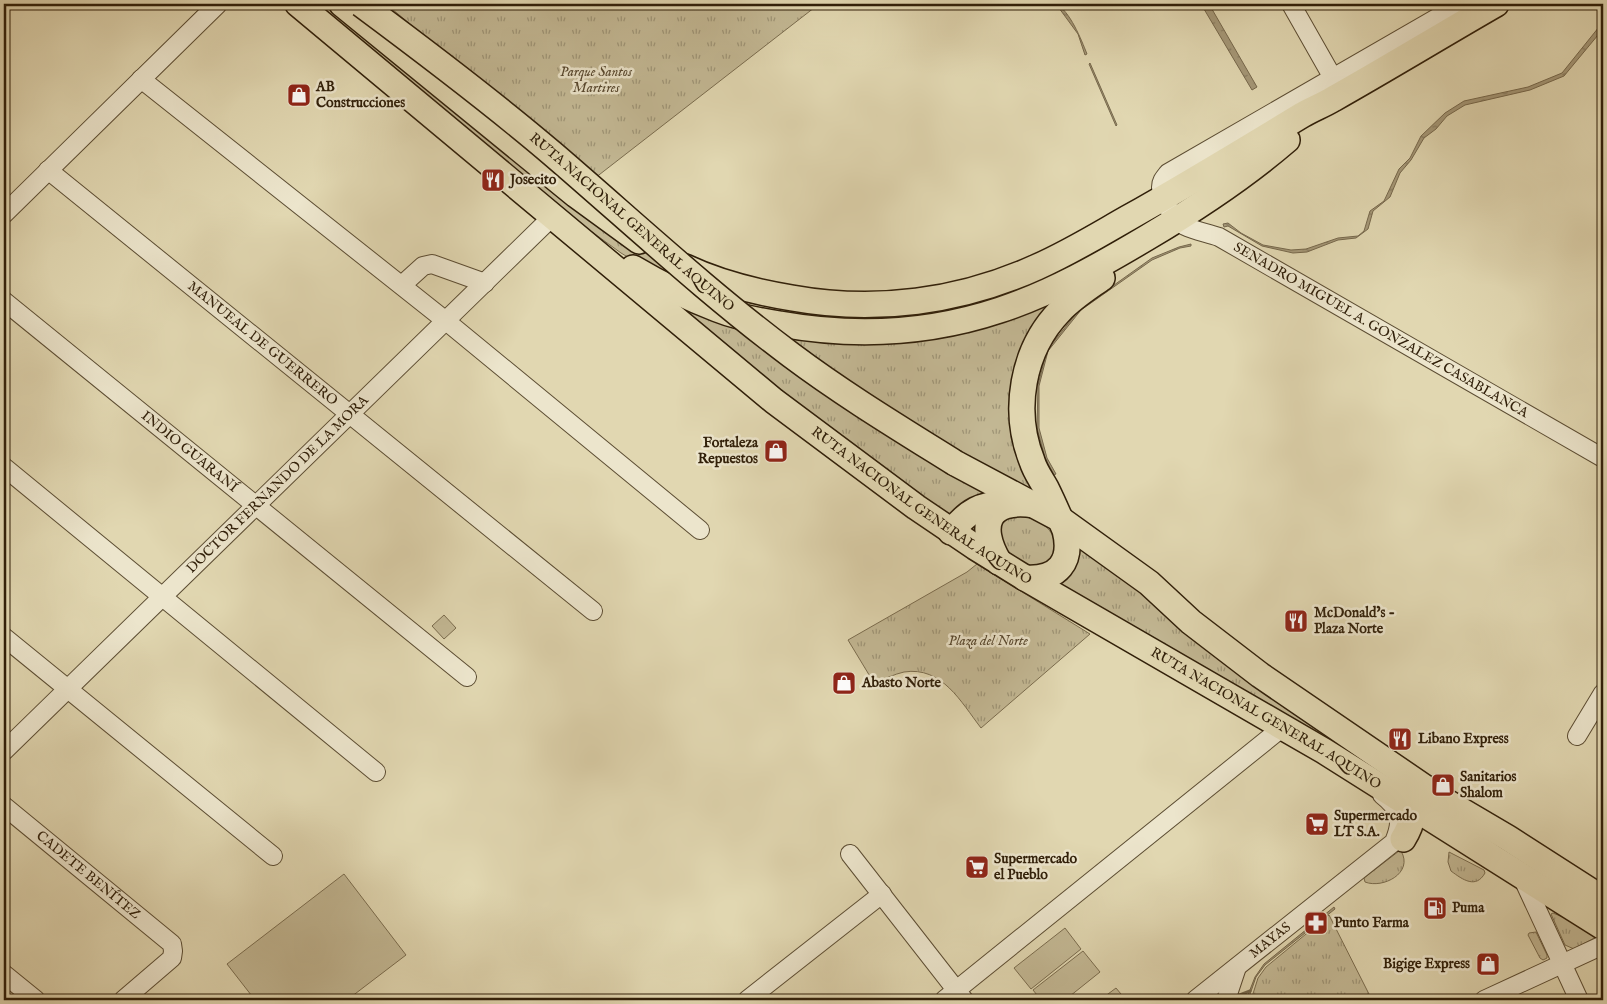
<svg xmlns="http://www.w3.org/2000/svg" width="1607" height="1004" font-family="'IM FELL English',serif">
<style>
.grass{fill:url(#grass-tufts);stroke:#7a6c4e}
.pitch{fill:#c3b894;stroke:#7a6c4e}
.water{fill:url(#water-ripples);stroke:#76684c}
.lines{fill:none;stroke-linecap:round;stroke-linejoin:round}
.stream{stroke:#76684c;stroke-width:3}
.minor-casing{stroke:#5c4d33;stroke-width:20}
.highway-casing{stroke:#301f09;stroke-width:28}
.minor{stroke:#ece5cc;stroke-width:18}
.highway{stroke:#e1d7b1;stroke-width:25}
.highway-bridge-casing{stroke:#301f09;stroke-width:28;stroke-linecap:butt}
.highway-bridge{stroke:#e1d7b1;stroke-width:25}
.labels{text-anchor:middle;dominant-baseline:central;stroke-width:5;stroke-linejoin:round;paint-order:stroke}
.park-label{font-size:14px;font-style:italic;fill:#55452c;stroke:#ece5cc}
.poi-label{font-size:14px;font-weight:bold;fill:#301f09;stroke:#ece5cc;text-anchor:start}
.street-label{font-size:14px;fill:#301f09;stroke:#ece5cc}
</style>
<defs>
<pattern id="grass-tufts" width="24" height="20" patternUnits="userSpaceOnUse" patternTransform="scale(1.25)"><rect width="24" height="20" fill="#c3b894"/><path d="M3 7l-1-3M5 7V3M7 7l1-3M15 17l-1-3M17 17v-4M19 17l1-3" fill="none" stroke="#9f9577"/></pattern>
<pattern id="water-ripples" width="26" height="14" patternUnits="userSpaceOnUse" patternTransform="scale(1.25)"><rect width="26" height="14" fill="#a59878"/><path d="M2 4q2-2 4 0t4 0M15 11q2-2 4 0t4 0" fill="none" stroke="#877b61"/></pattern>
</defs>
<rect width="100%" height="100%" fill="#e1d7b1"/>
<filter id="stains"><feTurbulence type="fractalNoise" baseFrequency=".004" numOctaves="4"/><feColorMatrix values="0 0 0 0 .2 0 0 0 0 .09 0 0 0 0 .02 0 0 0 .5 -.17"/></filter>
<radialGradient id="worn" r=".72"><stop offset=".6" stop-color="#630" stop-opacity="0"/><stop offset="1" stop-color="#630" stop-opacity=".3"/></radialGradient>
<path class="grass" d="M 313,4 L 335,4 L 631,244 L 670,267 L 710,300 L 651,271 L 621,253 L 588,229 Z
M 397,4 L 819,4 L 595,178 L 392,9 Z
M 652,291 L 733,322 L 988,493 C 972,499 958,504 947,518 L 944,518 Z
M 1071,291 L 1031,343 L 1034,491 L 1031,491 L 956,451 L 888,410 L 777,332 L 803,336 Z
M 1027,515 C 1048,528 1053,527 1056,552 L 1049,563 L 1033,567 L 1027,565 L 1002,548 L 996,522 L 1000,517 Z
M 1078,545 L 1120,575 L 1185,631 L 1390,780 L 1054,583 Z
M 977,564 L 1090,634 L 981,728 C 961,702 942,666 904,672 C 894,674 883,680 874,683 L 848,640 L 967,572 Z
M 1399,851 L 1401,851 C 1414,873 1383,889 1365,882 L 1364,878 Z
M 1449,852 L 1484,870 L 1485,873 C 1476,889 1463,880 1451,871 L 1448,862 Z
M 1553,913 L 1567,919 L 1596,937 L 1574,949 L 1565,945 L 1551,914 Z
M 1329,915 L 1372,1000 L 1251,1000 L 1258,978 L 1266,967 Z
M 1536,932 L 1547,955 L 1547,958 L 1543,960 L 1540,958 L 1528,935 L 1529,933 Z"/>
<path class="pitch" d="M 444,615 L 456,628 L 444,639 L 432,626 Z
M 344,874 L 406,955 L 347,1000 L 255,1000 L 227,964 Z
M 1065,928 L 1081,949 L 1031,989 L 1014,968 Z
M 1083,951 L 1100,972 L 1065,1000 L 1041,1000 L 1033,990 Z
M 1116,988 L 1126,1000 L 1100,1000 Z"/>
<path class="water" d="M 204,4 L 205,4 L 4,204 L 4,203 Z
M 1056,4 C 1070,11 1081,39 1087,54 L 1085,55 L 1078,34 Z
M 1201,4 L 1209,4 L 1257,87 L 1252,90 Z
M 1603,22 L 1603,29 L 1564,76 L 1530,90 L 1465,105 L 1447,116 L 1436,129 L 1424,138 L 1411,160 L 1400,173 L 1390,197 L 1373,211 L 1368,229 L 1356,238 L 1338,240 L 1307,252 L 1293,253 L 1262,246 L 1228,226 L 1224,227 L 1223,224 L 1228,223 L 1241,233 L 1263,245 L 1291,250 L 1306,249 L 1338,238 L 1358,236 L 1364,231 L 1370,211 L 1384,201 L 1399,169 L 1410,158 L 1421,136 L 1445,113 L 1464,101 L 1528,87 L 1562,73 Z
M 1090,63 L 1117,125 L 1116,126 L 1089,64 Z
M 1191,244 L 1191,246 L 1180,248 L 1152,260 L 1081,310 L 1048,351 L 1039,386 L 1039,428 L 1047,458 L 1056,474 L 1054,475 L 1045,458 L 1037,428 L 1038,385 L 1047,350 L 1079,310 L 1152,258 L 1179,247 Z
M 1334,907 L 1335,909 L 1265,965 L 1256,977 L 1248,1000 L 1246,1000 L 1255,977 L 1264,964 Z"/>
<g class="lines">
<path class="stream" d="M 1237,996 L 1250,991"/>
<g class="minor-casing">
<g id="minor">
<path d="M 1291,4 L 1333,78"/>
<path id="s1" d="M 1461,4 L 1168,173 C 1164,178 1161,181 1161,187 C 1162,201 1174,220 1185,226 C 1195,231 1208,233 1219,237 L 1603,458"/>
<path d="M 141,79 L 446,321 L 700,530"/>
<path id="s2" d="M 48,170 L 593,611"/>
<path d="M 4,214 L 218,4"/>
<path d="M 402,285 L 423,266 L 432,264 L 485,283"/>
<path id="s3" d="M 4,301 L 467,677"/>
<path d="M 4,467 L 376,772"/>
<path d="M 4,637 L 273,856"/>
<path d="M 1577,736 L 1603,693"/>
<path id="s4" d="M 4,751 L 553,216"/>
<path id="s5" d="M 4,806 L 172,944 L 173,951 L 172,958 L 123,1000"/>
<path d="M 850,854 L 964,1000"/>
<path d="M 1522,877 L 1579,1000"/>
<path d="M 4,974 L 36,1000"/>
<path d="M 747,1000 L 882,894"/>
<path d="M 944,1000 L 1283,727"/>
<path id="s6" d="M 1195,1000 L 1394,842 C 1403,820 1401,810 1382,795"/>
<path d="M 1226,1000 L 1237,967"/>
<path d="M 1484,1000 L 1603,945"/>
</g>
</g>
<g class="highway-casing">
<g id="highway">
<path id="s7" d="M 298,4 L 774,401 L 916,507 L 975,547 L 1025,578 L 1324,751 L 1603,927"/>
<path d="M 342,4 L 576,195 L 639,241"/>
<path d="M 685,267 C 719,283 755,292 792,298 C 875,313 960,302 1037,267 C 1069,253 1098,235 1128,218 C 1187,185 1244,150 1302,115 C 1312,109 1323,105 1333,99 C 1388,68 1442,35 1496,4"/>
<path d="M 633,268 C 660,284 688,298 717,309 C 737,317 759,321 780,324 C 853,337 928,334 1000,310 C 1052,293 1101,265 1148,237 C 1197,208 1244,177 1287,140"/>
<path d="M 955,463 L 1060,519 L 1149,583 L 1191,622 L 1260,675 L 1440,798 L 1508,838 L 1603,899"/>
<path d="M 951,532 C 968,511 981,503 1008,504"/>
<path d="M 999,562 C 977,525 988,498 1034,505"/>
<path d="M 1025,578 C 1058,580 1073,562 1065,530 C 1059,516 1053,502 1046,488 C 1041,479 1035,471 1032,461 C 1012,411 1022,350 1060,311 C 1072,298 1088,288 1102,278"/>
<path d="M 1403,839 C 1413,823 1415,812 1406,795"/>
</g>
</g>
<use href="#minor" class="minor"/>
<use href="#highway" class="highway"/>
<g class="highway-bridge-casing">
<g id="highway-bridge">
<path id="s8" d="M 361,4 C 427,53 492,102 554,155 C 632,222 708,293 791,355 C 843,394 899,428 955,463"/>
</g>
</g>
<use href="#highway-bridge" class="highway-bridge"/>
</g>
<defs>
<g id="shop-square" transform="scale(1.25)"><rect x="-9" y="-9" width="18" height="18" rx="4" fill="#8f2418" stroke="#ece5cc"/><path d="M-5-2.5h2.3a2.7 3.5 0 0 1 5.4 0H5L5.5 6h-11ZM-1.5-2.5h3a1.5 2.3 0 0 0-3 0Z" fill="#fff"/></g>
<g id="restaurant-square" transform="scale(1.25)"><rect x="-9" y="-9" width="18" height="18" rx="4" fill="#8f2418" stroke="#ece5cc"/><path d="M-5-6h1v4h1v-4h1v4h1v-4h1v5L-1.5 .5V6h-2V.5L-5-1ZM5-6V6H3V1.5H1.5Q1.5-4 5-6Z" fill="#fff"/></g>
<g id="supermarket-square" transform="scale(1.25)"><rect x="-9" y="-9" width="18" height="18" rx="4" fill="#8f2418" stroke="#ece5cc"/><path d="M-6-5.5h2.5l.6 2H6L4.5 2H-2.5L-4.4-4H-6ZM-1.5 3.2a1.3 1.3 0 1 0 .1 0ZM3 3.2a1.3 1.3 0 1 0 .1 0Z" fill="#fff"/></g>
<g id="fuel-square" transform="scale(1.25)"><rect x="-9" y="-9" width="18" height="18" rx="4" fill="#8f2418" stroke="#ece5cc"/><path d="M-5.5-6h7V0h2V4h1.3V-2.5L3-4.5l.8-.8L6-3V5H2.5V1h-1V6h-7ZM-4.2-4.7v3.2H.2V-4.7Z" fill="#fff"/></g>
<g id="pharmacy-square" transform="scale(1.25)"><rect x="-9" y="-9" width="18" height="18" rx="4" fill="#8f2418" stroke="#ece5cc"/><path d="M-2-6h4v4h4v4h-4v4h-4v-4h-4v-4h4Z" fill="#fff"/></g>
</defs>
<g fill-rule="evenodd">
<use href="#shop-square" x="299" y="95"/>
<use href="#restaurant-square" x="493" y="180"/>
<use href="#shop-square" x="776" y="451"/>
<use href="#restaurant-square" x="1296" y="621"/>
<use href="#shop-square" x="844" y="683"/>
<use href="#restaurant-square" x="1400" y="739"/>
<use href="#shop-square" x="1443" y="785"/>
<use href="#supermarket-square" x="1317" y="824"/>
<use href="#supermarket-square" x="977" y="867"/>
<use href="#fuel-square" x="1435" y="908"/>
<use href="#pharmacy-square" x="1316" y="923"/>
<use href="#shop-square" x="1488" y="964"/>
</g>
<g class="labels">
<g class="park-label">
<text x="596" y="72">Parque Santos<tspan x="596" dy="16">Martires</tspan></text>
<text x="988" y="641">Plaza del Norte</text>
</g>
<g class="poi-label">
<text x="316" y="87">AB<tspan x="316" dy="16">Construcciones</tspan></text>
<text x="510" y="180">Josecito</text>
<text x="758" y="443" text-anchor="end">Fortaleza<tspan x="758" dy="16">Repuestos</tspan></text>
<text x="1314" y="613">McDonald’s -<tspan x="1314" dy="16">Plaza Norte</tspan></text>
<text x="862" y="683">Abasto Norte</text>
<text x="1418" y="739">Libano Express</text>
<text x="1460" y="777">Sanitarios<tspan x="1460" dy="16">Shalom</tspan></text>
<text x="1334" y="816">Supermercado<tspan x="1334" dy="16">LT S.A.</tspan></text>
<text x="994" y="859">Supermercado<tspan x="994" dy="16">el Pueblo</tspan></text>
<text x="1452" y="908">Puma</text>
<text x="1334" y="923">Punto Farma</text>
<text x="1470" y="964" text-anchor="end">Bigige Express</text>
</g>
<g class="street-label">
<text stroke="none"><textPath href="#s8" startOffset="348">RUTA NACIONAL GENERAL AQUINO</textPath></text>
<text stroke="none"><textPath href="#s1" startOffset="624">SENADRO MIGUEL A. GONZALEZ CASABLANCA</textPath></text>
<text stroke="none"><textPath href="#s2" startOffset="276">MANUEAL DE GUERRERO</textPath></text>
<text stroke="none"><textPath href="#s3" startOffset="239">INDIO GUARANÍ</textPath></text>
<text stroke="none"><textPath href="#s4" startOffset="382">DOCTOR FERNANDO DE LA MORA</textPath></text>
<text stroke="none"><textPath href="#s7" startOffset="801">RUTA NACIONAL GENERAL AQUINO</textPath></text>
<text stroke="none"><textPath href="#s7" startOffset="1206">RUTA NACIONAL GENERAL AQUINO</textPath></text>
<text stroke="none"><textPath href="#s5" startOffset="109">CADETE BENÍTEZ</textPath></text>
<text stroke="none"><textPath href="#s6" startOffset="96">MAYAS</textPath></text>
</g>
</g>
<rect width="1607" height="1004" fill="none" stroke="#e1d7b1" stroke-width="20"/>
<rect x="5" y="5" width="1597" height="994" fill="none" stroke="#301f09" stroke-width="2.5"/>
<rect x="10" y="10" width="1587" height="984" fill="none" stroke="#301f09"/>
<rect width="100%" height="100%" filter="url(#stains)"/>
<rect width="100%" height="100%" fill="url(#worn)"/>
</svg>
